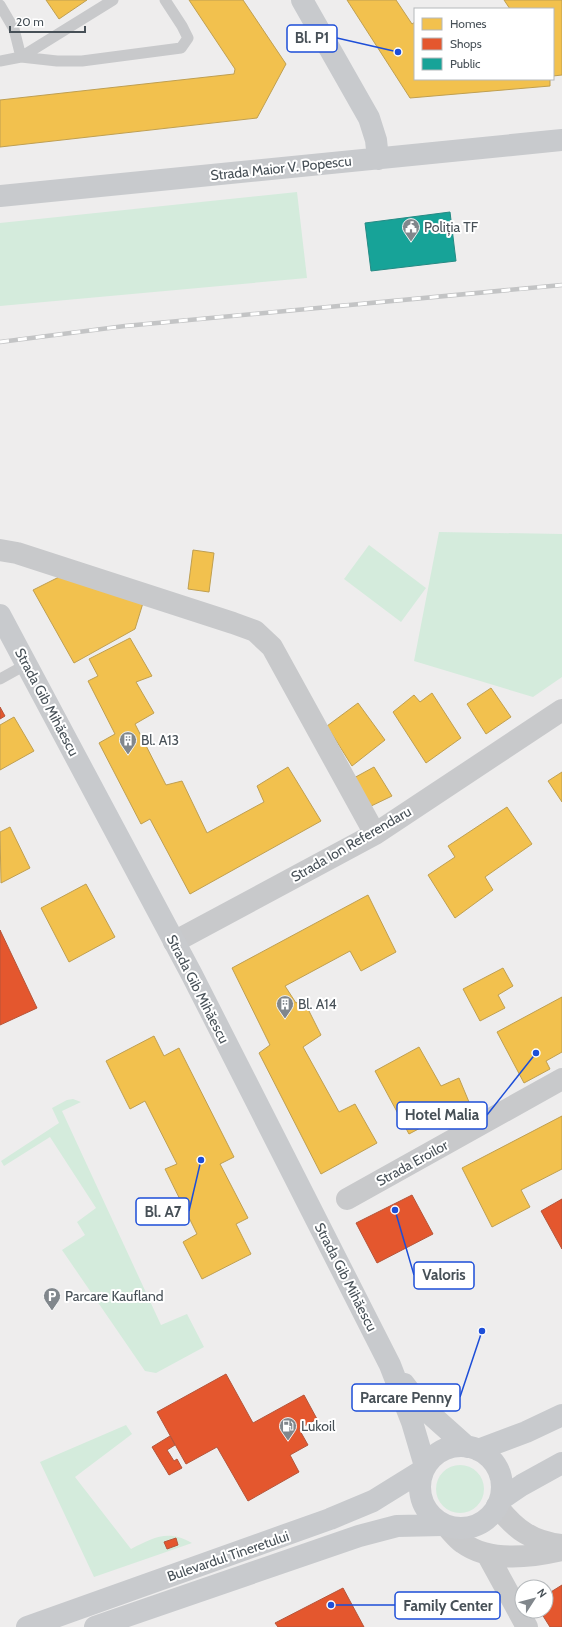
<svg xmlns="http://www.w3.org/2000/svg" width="562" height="1627" font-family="Cabin,sans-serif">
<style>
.green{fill:#d4ebdc}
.homes{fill:#f2c14e;stroke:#bf9f51}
.shops{fill:#e4572e;stroke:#b5553a}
.public{fill:#17a398;stroke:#258a84}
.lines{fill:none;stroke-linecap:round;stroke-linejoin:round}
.lane{stroke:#c8c9cb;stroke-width:11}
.street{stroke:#c8c9cb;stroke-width:22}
.secondary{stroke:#c8cacd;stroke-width:22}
.rail-casing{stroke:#c3c4c5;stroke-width:4.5}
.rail{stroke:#fff;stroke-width:3;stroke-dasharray:9;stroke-linecap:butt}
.labels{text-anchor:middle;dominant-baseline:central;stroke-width:4;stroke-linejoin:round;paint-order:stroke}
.street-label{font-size:14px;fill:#475057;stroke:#fff}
.poi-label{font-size:14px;fill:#475057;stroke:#fff;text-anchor:start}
.leader{fill:none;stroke:#1d4ed8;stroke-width:1.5}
.callout-dot{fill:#1d4ed8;stroke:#fff;stroke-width:1.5}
.callout{fill:#fff;stroke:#1d4ed8;stroke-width:1.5}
.callout-label{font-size:15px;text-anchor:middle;font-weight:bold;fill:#475057}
</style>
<rect width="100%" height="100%" fill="#eeeded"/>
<path class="green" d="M 297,192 L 307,278 L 0,306 L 0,223 Z
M 439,532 L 562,534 L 562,677 L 533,697 L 414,661 Z
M 369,545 L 426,588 L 401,622 L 344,579 Z
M 73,1099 L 81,1102 L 62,1111 L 161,1325 L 187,1314 L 204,1347 L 156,1373 L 145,1371 L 62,1250 L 85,1235 L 77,1222 L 96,1208 L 50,1137 L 4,1166 L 1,1161 L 59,1123 L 52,1108 L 67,1100 Z
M 126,1425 L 132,1434 L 75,1477 L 131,1549 C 153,1538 168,1529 192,1543 L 94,1577 L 40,1462 Z
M436 1489a24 24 0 1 1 48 0a24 24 0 1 1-48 0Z"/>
<path class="homes" d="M 46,0 L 87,0 L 59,19 Z
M 189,0 L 243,0 L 286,64 L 257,118 L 0,147 L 0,100 L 234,74 L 235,69 Z
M 347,0 L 396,0 L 412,24 L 415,22 L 415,79 L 550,79 L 550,86 L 410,98 Z
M 504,0 L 562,0 L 562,75 L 553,76 L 553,9 L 510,9 Z
M 193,550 L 214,553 L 209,592 L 188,589 Z
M 61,576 L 143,603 L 135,629 L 74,663 L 33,590 Z
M 130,638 L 152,676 L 136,682 L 154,713 L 135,724 L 166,785 L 182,781 L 207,833 L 264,802 L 257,786 L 288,767 L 321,821 L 190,894 L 150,819 L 141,824 L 99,743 L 115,734 L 88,681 L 98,676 L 89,659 Z
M 491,688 L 511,717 L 486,734 L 467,704 Z
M 432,693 L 461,738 L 426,763 L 393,712 L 414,695 L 420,702 Z
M 358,703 L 385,740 L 352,766 L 327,726 Z
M 14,717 L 34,751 L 0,770 L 0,725 Z
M 374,767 L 392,796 L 369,807 L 352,779 Z
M 562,772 L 562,802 L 548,781 Z
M 507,807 L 532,844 L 485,877 L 493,890 L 455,918 L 428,875 L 455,857 L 448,846 Z
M 10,827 L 30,868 L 1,883 L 0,832 Z
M 86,884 L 115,937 L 69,962 L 41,908 Z
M 368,895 L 396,952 L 361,971 L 350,951 L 285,986 L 296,1003 L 303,999 L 321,1035 L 303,1047 L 339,1112 L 355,1104 L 377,1143 L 321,1174 L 259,1053 L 270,1045 L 232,968 Z
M 503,968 L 513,986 L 498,995 L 505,1008 L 480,1021 L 463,989 Z
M 562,997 L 562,1052 L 546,1061 L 550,1069 L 524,1083 L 497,1032 Z
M 154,1036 L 164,1056 L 179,1048 L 234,1157 L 220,1164 L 248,1218 L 236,1224 L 251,1254 L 202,1279 L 183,1242 L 197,1234 L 165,1169 L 177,1164 L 145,1101 L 130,1109 L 106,1061 Z
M 419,1047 L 441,1086 L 459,1078 L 469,1102 L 409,1134 L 375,1071 Z
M 562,1116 L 562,1169 L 521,1190 L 530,1207 L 492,1227 L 462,1168 Z"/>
<path class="shops" d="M 0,707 L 5,716 L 0,719 Z
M 0,930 L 37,1008 L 0,1025 Z
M 412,1195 L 433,1234 L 377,1263 L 356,1223 Z
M 562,1199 L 562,1249 L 541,1211 Z
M 226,1374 L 253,1423 L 304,1395 L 317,1419 L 299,1429 L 308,1445 L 290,1455 L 299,1472 L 248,1501 L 217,1447 L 186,1464 L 157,1412 Z
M 170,1436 L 175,1445 L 167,1450 L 174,1461 L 177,1459 L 182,1468 L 169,1475 L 152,1447 Z
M 176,1538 L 178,1545 L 167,1549 L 164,1542 Z
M 562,1585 L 562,1627 L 550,1627 L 540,1611 L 546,1611 L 546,1595 Z
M 343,1588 L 364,1627 L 278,1627 L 275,1623 Z"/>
<path class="public" d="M 450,212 L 456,261 L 371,271 L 365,223 Z"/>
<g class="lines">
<path class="lane" d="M 0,5 L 14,29 L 21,57 L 57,61 L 82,61 L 181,48 L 188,38 L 182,26 L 165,0
M 0,61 L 21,57 L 113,0
M 0,679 L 27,664"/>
<path class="street" d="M 0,550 L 17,553 L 233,623 L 255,631 L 272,647 L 375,834
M 174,942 L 375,834 L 562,710
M 347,1199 L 562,1079
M 497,1506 C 515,1529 532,1542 562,1545
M 446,1526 C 452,1532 457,1539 463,1543 C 490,1563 532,1557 562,1550
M 487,1554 L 527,1627"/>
<path class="secondary" d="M 302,0 L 369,118 L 376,140 L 378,159
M 0,196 L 562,140
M 0,615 L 192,975 L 390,1365 L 412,1422 L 425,1466
M 404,1384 L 420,1405 L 467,1447
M420 1487a41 41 0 1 1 82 0a41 41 0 1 1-82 0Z
M 478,1450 L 526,1432 L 562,1415
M 500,1500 L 522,1485 L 562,1463
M 27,1627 L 330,1519 L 373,1501 L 423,1470
M 95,1627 L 359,1536 L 397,1526 L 443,1525"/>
<g class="rail-casing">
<path id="rail" d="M 0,342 L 125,326 L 562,285"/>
</g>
<use href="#rail" class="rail"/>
</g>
<defs>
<g id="civic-pin" transform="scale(0.9)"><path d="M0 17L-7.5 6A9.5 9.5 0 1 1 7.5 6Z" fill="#81878c" stroke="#fff"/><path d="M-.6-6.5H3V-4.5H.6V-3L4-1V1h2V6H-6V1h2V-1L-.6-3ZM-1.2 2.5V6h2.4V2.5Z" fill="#fff"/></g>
<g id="building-pin" transform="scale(0.9)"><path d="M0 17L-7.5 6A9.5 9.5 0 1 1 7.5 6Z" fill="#81878c" stroke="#fff"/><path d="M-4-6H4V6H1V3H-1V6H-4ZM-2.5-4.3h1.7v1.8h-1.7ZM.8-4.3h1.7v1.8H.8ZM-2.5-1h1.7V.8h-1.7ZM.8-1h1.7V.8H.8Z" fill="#fff"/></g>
<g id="parking-pin" transform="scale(0.9)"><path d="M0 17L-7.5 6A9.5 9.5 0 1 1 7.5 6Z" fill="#81878c" stroke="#fff"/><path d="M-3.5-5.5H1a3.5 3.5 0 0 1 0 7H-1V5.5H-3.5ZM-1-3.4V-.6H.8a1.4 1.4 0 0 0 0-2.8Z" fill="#fff"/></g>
<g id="fuel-pin" transform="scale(0.9)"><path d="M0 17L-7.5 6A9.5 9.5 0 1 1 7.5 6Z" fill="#81878c" stroke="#fff"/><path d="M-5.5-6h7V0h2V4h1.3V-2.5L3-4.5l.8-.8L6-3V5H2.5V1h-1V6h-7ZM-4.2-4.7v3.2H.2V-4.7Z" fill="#fff"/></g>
</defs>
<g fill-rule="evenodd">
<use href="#civic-pin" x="411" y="227"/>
<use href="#building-pin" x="128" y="740"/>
<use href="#building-pin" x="285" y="1004"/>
<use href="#parking-pin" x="52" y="1296"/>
<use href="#fuel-pin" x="288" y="1426"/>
</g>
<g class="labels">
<g class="street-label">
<text transform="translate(281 168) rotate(-6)">Strada Maior V. Popescu</text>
<text transform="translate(47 702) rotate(62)">Strada Gib Mihăescu</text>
<text transform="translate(351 844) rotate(-30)">Strada Ion Referendaru</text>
<text transform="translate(198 989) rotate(63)">Strada Gib Mihăescu</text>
<text transform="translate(412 1163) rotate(-29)">Strada Eroilor</text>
<text transform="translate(346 1277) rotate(63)">Strada Gib Mihăescu</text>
<text transform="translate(228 1556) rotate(-19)">Bulevardul Tineretului</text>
</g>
<g class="poi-label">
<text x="424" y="227">Poliția TF</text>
<text x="141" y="740">Bl. A13</text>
<text x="298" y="1004">Bl. A14</text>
<text x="65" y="1296">Parcare Kaufland</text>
<text x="301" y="1426">Lukoil</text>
</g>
</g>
<path class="leader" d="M398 52L337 38M536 1053L487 1115M201 1160L189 1211M395 1210L414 1275M482 1331L460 1397M331 1605L395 1605"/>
<g class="callout-dot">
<circle cx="398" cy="52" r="4"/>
<circle cx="536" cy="1053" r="4"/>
<circle cx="201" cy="1160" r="4"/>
<circle cx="395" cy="1210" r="4"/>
<circle cx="482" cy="1331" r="4"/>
<circle cx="331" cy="1605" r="4"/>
</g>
<g class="callout">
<rect x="287" y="25" width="50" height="27" rx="4"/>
<rect x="397" y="1102" width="90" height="27" rx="4"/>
<rect x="136" y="1198" width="53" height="27" rx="4"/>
<rect x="414" y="1262" width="60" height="27" rx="4"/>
<rect x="352" y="1384" width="108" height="27" rx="4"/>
<rect x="395" y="1592" width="105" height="27" rx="4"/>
</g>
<g class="callout-label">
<text x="312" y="43">Bl. P1</text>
<text x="442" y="1120">Hotel Malia</text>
<text x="163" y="1217">Bl. A7</text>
<text x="444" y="1280">Valoris</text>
<text x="406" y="1403">Parcare Penny</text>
<text x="448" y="1611">Family Center</text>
</g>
<rect x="414" y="8" width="140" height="72" fill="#ffffff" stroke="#b5b9bc"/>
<rect x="422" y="18" width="20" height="12" fill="#f2c14e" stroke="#b5b9bc"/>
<text x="450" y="28" font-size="12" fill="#475057">Homes</text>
<rect x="422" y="38" width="20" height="12" fill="#e4572e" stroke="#b5b9bc"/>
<text x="450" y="48" font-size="12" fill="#475057">Shops</text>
<rect x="422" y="58" width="20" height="12" fill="#17a398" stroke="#b5b9bc"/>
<text x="450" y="68" font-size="12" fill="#475057">Public</text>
<g transform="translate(534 1599) rotate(54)"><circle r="19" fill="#ffffff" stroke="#b5b9bc"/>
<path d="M0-3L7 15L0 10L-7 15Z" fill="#81878c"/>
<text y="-6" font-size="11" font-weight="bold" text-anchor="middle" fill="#475057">N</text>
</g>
<path d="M10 26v6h75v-6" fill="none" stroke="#475057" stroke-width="2"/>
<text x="16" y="26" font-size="12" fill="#475057" stroke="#ffffff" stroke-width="3" paint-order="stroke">20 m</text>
</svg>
